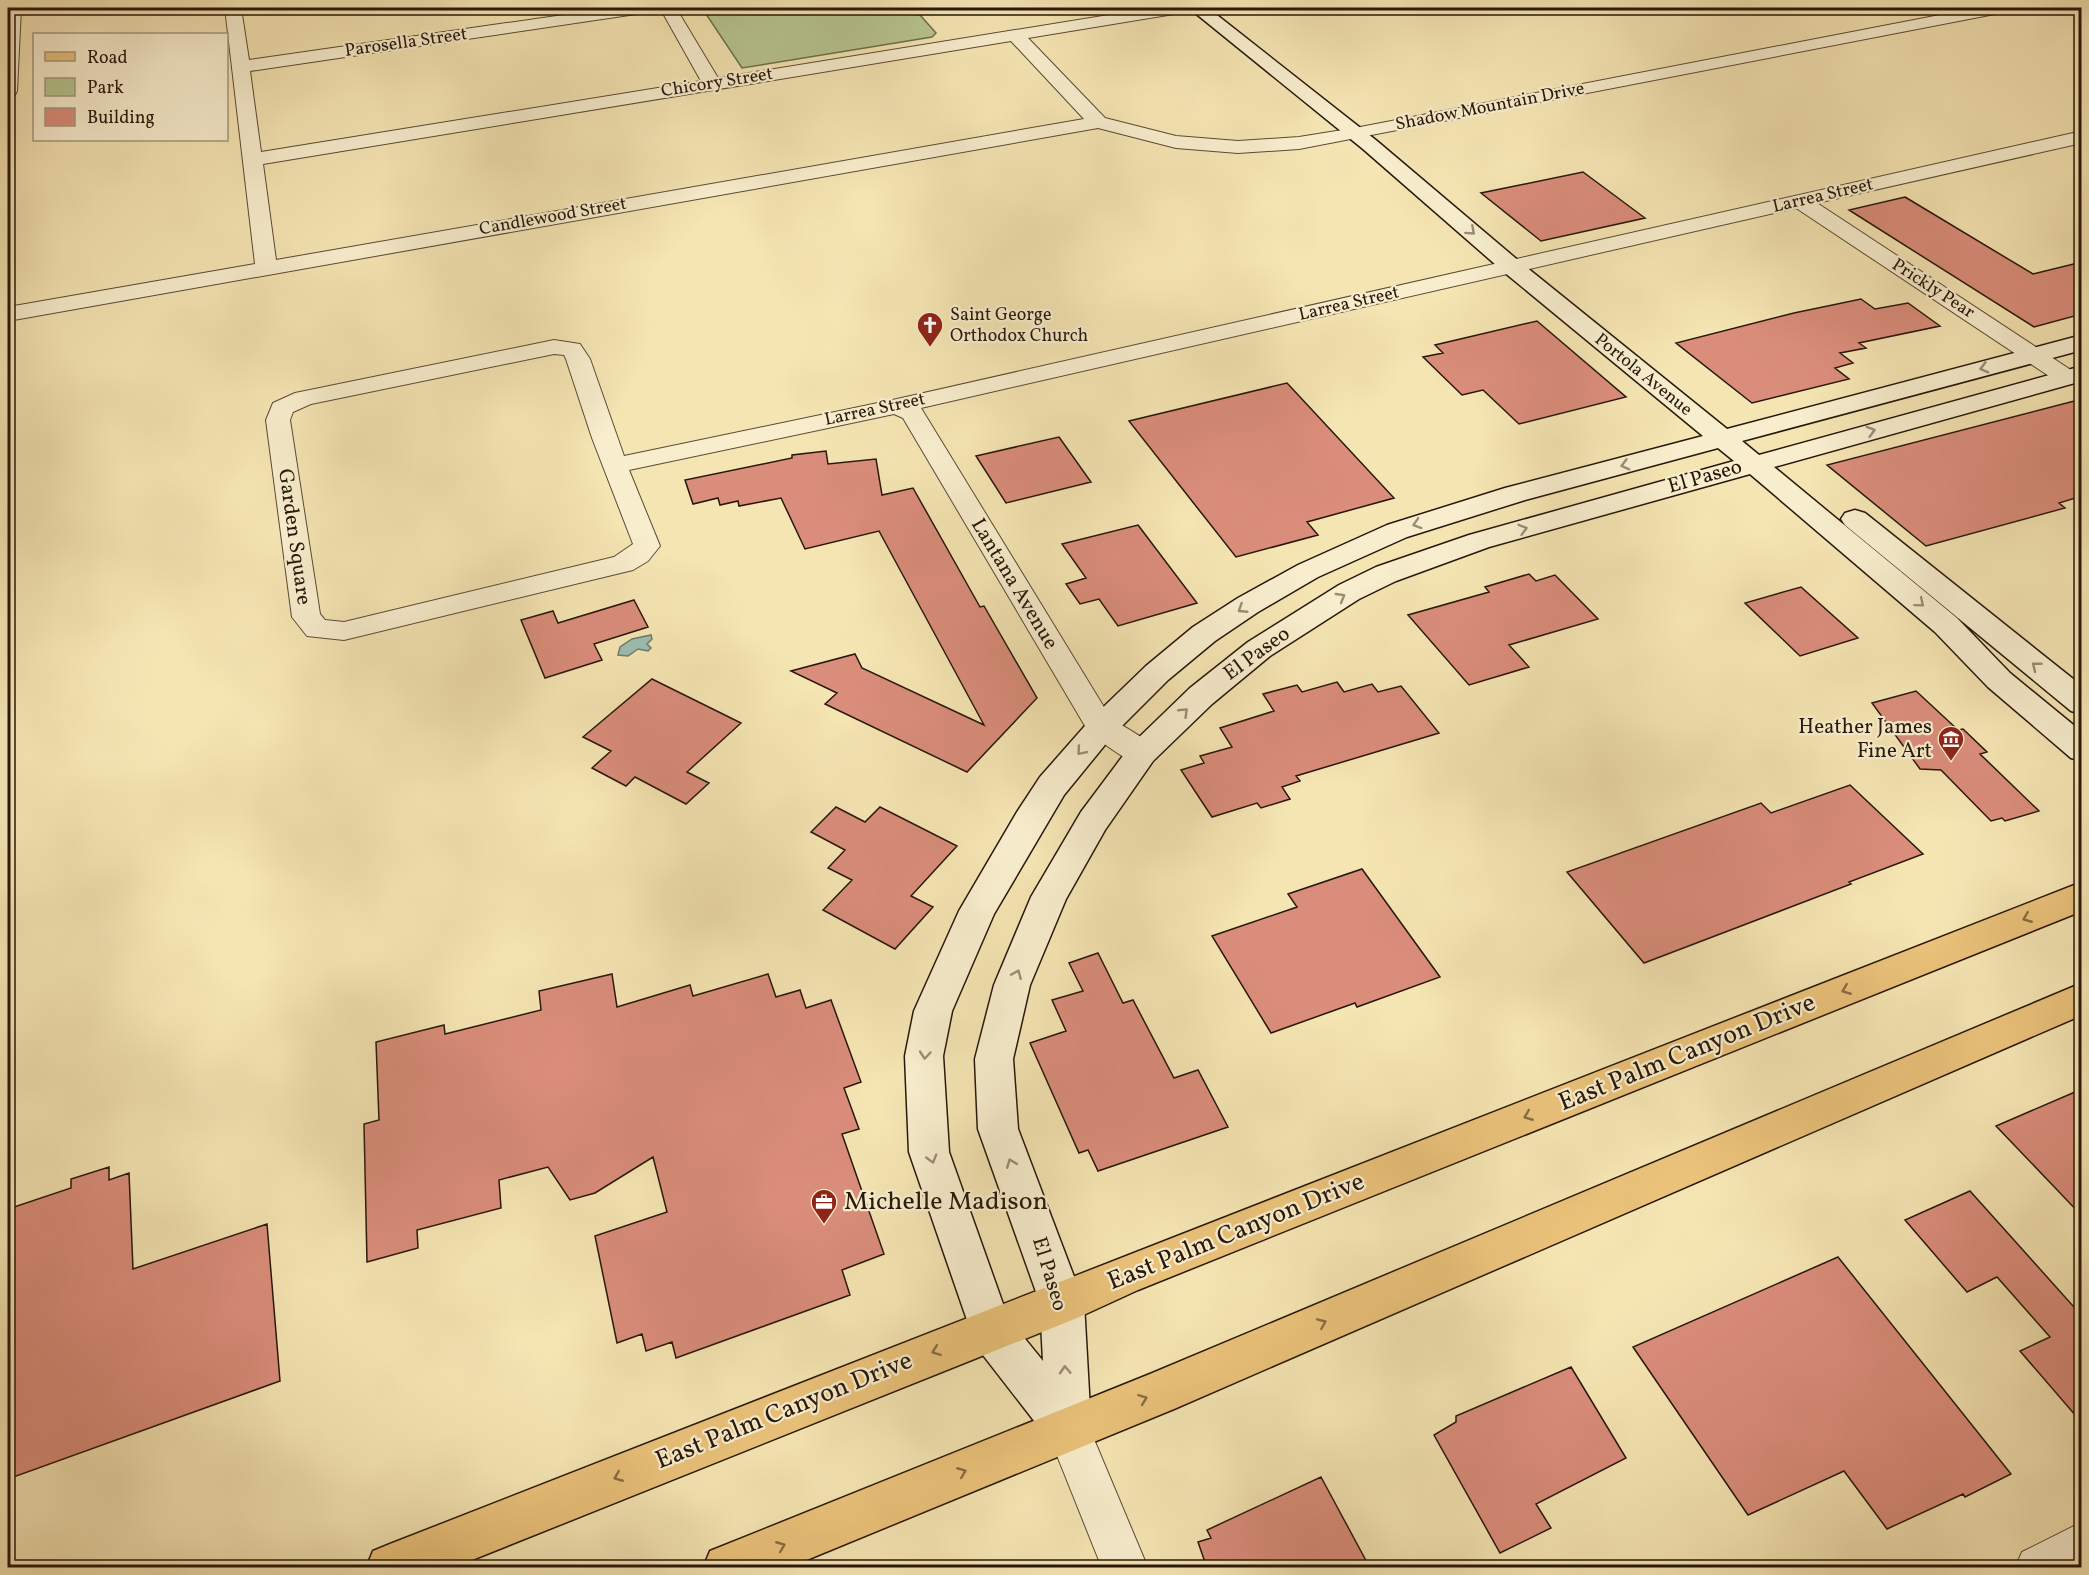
<svg xmlns="http://www.w3.org/2000/svg" width="2089" height="1575" font-family="Vollkorn,serif">
<style>
.green{fill:#b7c690;stroke:#6f6e4d;stroke-width:1.5}
.water{fill:#9dbeb2;stroke:#6e7b6f;stroke-width:1.5}
.building{fill:#da8d7b;stroke:#27170a;stroke-width:1.5}
.lines{fill:none;stroke-linecap:round;stroke-linejoin:round}
.street-casing{stroke:#5a4a34;stroke-width:2}
.secondary-casing{stroke:#27170a;stroke-width:3}
.primary-casing{stroke:#27170a;stroke-width:3}
.street{fill:#f8eece;fill-rule:evenodd}
.secondary{fill:#f8eece;fill-rule:evenodd}
.primary{fill:#eac27a;fill-rule:evenodd}
.oneway{stroke:#9a8d76}
.oneway2{stroke:#886c42}
.labels{text-anchor:middle;dominant-baseline:central;stroke-width:4.5;stroke-linejoin:round;paint-order:stroke}
.far-street-label{font-size:18px;fill:#27170a;stroke:#f8eece}
.far-poi-label{font-size:18px;fill:#27170a;stroke:#f8eece;text-anchor:start}
.street-label{font-size:21px;fill:#27170a;stroke:#f8eece}
.poi-label{font-size:21px;fill:#27170a;stroke:#f8eece;text-anchor:end}
.near-street-label{font-size:26px;fill:#27170a;stroke:#f8eece}
.near-poi-label{font-size:26px;fill:#27170a;stroke:#f8eece;text-anchor:start}
</style>
<rect width="100%" height="100%" fill="#f5e5b3"/>
<filter id="stains"><feTurbulence type="fractalNoise" baseFrequency=".00333" numOctaves="4"/><feColorMatrix values="0 0 0 0 .2 0 0 0 0 .09 0 0 0 0 .02 0 0 0 .5 -.17"/></filter>
<radialGradient id="worn" r=".72"><stop offset=".6" stop-color="#630" stop-opacity="0"/><stop offset="1" stop-color="#630" stop-opacity=".3"/></radialGradient>
<path class="green" d="M 702,8 L 889,8 L 892,11 L 920,15 L 936,33 L 932,37 L 742,68 Z"/>
<path class="water" d="M 651,635 L 652,639 L 647,644 L 651,648 L 648,651 L 638,649 L 628,656 L 618,655 L 620,647 L 632,639 Z"/>
<path class="building" d="M 1583,172 L 1645,218 L 1541,241 L 1481,193 Z
M 1905,197 L 2033,274 L 2082,262 L 2082,314 L 2034,327 L 1849,210 Z
M 1861,299 L 1875,309 L 1908,303 L 1940,326 L 1859,343 L 1866,348 L 1840,353 L 1853,363 L 1835,368 L 1849,379 L 1752,403 L 1676,343 L 1794,313 Z
M 1537,321 L 1626,397 L 1519,424 L 1483,390 L 1462,395 L 1423,357 L 1443,353 L 1435,345 Z
M 1287,383 L 1394,498 L 1307,522 L 1318,535 L 1236,557 L 1129,421 Z
M 2082,399 L 2082,496 L 2059,503 L 2065,508 L 1926,546 L 1827,465 Z
M 1059,437 L 1091,482 L 1006,503 L 976,456 Z
M 826,451 L 828,464 L 876,459 L 882,495 L 913,488 L 980,607 L 984,606 L 1037,698 L 967,772 L 825,704 L 837,693 L 791,671 L 855,654 L 862,668 L 984,725 L 879,531 L 805,549 L 781,498 L 739,506 L 738,501 L 720,505 L 718,498 L 693,504 L 685,480 L 792,458 L 792,455 Z
M 1138,525 L 1197,603 L 1118,626 L 1099,599 L 1080,604 L 1066,584 L 1086,578 L 1062,544 Z
M 1529,574 L 1536,581 L 1555,575 L 1598,619 L 1509,645 L 1529,667 L 1469,685 L 1408,615 L 1489,592 L 1485,587 Z
M 1801,587 L 1858,638 L 1800,656 L 1745,603 Z
M 634,600 L 648,627 L 594,644 L 602,660 L 545,678 L 521,620 L 553,611 L 558,623 Z
M 652,679 L 741,723 L 687,772 L 709,783 L 686,804 L 635,777 L 626,786 L 592,768 L 611,751 L 583,737 Z
M 1337,682 L 1344,692 L 1372,684 L 1378,692 L 1401,686 L 1439,733 L 1296,776 L 1300,781 L 1282,787 L 1290,799 L 1261,808 L 1257,803 L 1212,817 L 1181,770 L 1204,763 L 1200,756 L 1232,747 L 1220,728 L 1274,711 L 1263,694 L 1297,685 L 1302,692 Z
M 1916,691 L 1958,730 L 1963,729 L 1987,752 L 1980,754 L 2039,811 L 2005,821 L 2002,818 L 1991,821 L 1941,770 L 1920,769 L 1872,703 Z
M 1850,785 L 1923,854 L 1849,882 L 1851,884 L 1644,963 L 1567,872 L 1761,803 L 1771,813 Z
M 836,807 L 865,822 L 880,807 L 957,846 L 911,896 L 933,907 L 895,949 L 823,910 L 852,880 L 828,868 L 845,850 L 811,832 Z
M 1362,869 L 1440,977 L 1357,1007 L 1355,1003 L 1271,1033 L 1212,936 L 1297,907 L 1288,894 Z
M 1098,953 L 1123,1003 L 1133,1000 L 1174,1078 L 1198,1070 L 1228,1127 L 1098,1171 L 1088,1150 L 1079,1153 L 1030,1043 L 1066,1031 L 1052,1000 L 1083,991 L 1069,963 Z
M 612,974 L 617,1007 L 690,985 L 693,996 L 768,974 L 776,997 L 800,990 L 806,1008 L 831,1000 L 861,1082 L 844,1088 L 859,1129 L 842,1134 L 884,1254 L 842,1270 L 850,1295 L 676,1358 L 672,1342 L 646,1351 L 642,1334 L 617,1343 L 595,1236 L 667,1212 L 653,1157 L 595,1193 L 570,1200 L 548,1167 L 499,1180 L 501,1208 L 417,1230 L 418,1248 L 367,1262 L 364,1124 L 379,1120 L 376,1042 L 444,1025 L 445,1034 L 541,1010 L 539,991 Z
M 2082,1089 L 2082,1216 L 1996,1126 Z
M 109,1167 L 109,1180 L 129,1173 L 133,1269 L 267,1224 L 280,1381 L 8,1479 L 8,1209 L 71,1188 L 71,1179 Z
M 1970,1191 L 2082,1316 L 2082,1423 L 2020,1351 L 2050,1337 L 1997,1277 L 1967,1292 L 1905,1220 Z
M 1838,1257 L 2011,1474 L 1965,1497 L 1963,1494 L 1887,1529 L 1844,1471 L 1748,1515 L 1633,1347 Z
M 1571,1367 L 1626,1458 L 1536,1504 L 1551,1528 L 1500,1553 L 1434,1435 L 1456,1422 L 1456,1416 Z
M 1321,1477 L 1370,1568 L 1207,1568 L 1198,1542 L 1211,1538 L 1207,1530 Z"/>
<g class="lines">
<g class="street-casing">
<path id="street" d="M 8,8 L 21,8 L 17,91 L 15,95 L 8,97 Z
M 225,8 L 241,8 L 249,60 L 612,8 L 651,8 L 649,12 L 643,13 L 250,71 L 261,152 L 701,81 L 660,8 L 676,8 L 718,78 L 1152,8 L 1188,8 L 1186,12 L 1180,13 L 1028,38 L 1105,118 L 1176,136 L 1238,141 L 1299,137 L 1355,128 L 1976,8 L 2008,8 L 2006,12 L 2000,13 L 1299,149 L 1238,153 L 1176,148 L 1098,128 L 8,321 L 8,307 L 255,264 ZM 1011,41 L 1084,119 L 276,260 L 263,164 Z
M 2082,131 L 2082,143 L 1817,203 L 2074,372 L 2078,377 L 2074,382 L 2066,384 L 2058,382 L 1796,208 L 921,408 L 1107,712 C 1120,729 1146,734 1157,753 L 1153,761 C 1150,762 1147,763 1143,764 C 1130,765 1093,737 1085,726 L 903,418 L 894,414 L 629,470 L 660,546 L 648,561 L 633,570 L 344,640 L 307,636 L 292,617 L 266,420 L 273,403 L 295,393 L 554,340 L 580,344 L 590,359 L 624,456 L 897,399 ZM 554,354 L 564,355 L 566,359 L 592,438 L 633,544 L 614,557 L 344,622 L 325,620 L 320,614 L 290,420 L 293,412 L 311,404 Z
M 1068,1406 L 1083,1413 L 1148,1568 L 1102,1568 L 1046,1428 L 1053,1413 Z
M 2082,1522 L 2082,1568 L 2015,1568 L 2022,1552 Z"/>
</g>
<g class="secondary-casing">
<path id="secondary" d="M 1189,8 L 1208,8 L 1377,141 L 1520,262 L 1727,429 L 2082,335 L 2082,350 L 1742,441 L 1759,455 L 2082,366 L 2082,381 L 1774,467 L 1957,618 L 2010,673 L 2082,732 L 2082,761 L 2071,758 L 1988,687 L 1935,632 L 1750,474 L 1489,547 L 1396,581 L 1359,599 L 1270,656 L 1212,704 L 1153,761 L 1105,830 L 1066,899 L 1030,985 L 1013,1059 L 1018,1129 L 1084,1303 L 1091,1428 L 1084,1444 L 1068,1451 L 1052,1444 L 976,1346 L 909,1152 L 905,1056 L 914,1011 L 959,911 L 1017,812 L 1040,777 L 1091,719 L 1146,666 L 1193,627 L 1238,598 L 1298,565 L 1387,525 L 1505,488 L 1703,436 L 1504,272 L 1363,149 ZM 1718,448 L 1734,461 L 1469,535 L 1376,567 L 1339,585 L 1248,642 L 1190,688 L 1131,745 L 1081,812 L 1031,897 L 994,985 L 975,1059 L 978,1129 L 1040,1303 L 1043,1361 L 1008,1318 L 949,1152 L 943,1056 L 952,1011 L 994,914 L 1064,795 L 1113,735 L 1168,680 L 1215,641 L 1258,612 L 1318,577 L 1407,537 L 1525,500 Z
M 1855,510 L 1865,513 L 2082,686 L 2082,714 L 2071,711 L 1845,525 L 1841,519 L 1845,513 Z"/>
</g>
<g class="primary-casing">
<path id="primary" d="M 2082,882 L 2082,911 L 1138,1290 L 1077,1318 L 452,1568 L 366,1568 L 373,1551 L 390,1544 Z
M 2082,983 L 2082,1015 L 1174,1409 L 787,1568 L 703,1568 L 710,1551 L 1150,1374 Z"/>
</g>
<use href="#street" class="street"/>
<use href="#secondary" class="secondary"/>
<use href="#primary" class="primary"/>
</g>
<defs><path id="oneway-chevron" d="M-2-3.5L2.5 0L-2 3.5" fill="none" stroke-width="1.6" stroke-linecap="round" stroke-linejoin="round" transform="scale(1.5)"/></defs>
<g class="oneway">
<use href="#oneway-chevron" transform="translate(1471 231) rotate(42)"/>
<use href="#oneway-chevron" transform="translate(1984 368) rotate(165)"/>
<use href="#oneway-chevron" transform="translate(1871 431) rotate(-16)"/>
<use href="#oneway-chevron" transform="translate(1625 465) rotate(165)"/>
<use href="#oneway-chevron" transform="translate(1417 524) rotate(162)"/>
<use href="#oneway-chevron" transform="translate(1523 529) rotate(-16)"/>
<use href="#oneway-chevron" transform="translate(1341 597) rotate(-30)"/>
<use href="#oneway-chevron" transform="translate(1920 603) rotate(40)"/>
<use href="#oneway-chevron" transform="translate(1242 609) rotate(147)"/>
<use href="#oneway-chevron" transform="translate(2036 666) rotate(-141)"/>
<use href="#oneway-chevron" transform="translate(1184 712) rotate(-44)"/>
<use href="#oneway-chevron" transform="translate(1081 751) rotate(130)"/>
<use href="#oneway-chevron" transform="translate(1017 974) rotate(-67)"/>
<use href="#oneway-chevron" transform="translate(925 1055) rotate(95)"/>
<use href="#oneway-chevron" transform="translate(932 1159) rotate(74)"/>
<use href="#oneway-chevron" transform="translate(1011 1163) rotate(-111)"/>
<use href="#oneway-chevron" transform="translate(1065 1370) rotate(-93)"/>
</g>
<g class="oneway2">
<use href="#oneway-chevron" transform="translate(2027 918) rotate(158)"/>
<use href="#oneway-chevron" transform="translate(1846 990) rotate(158)"/>
<use href="#oneway-chevron" transform="translate(1528 1116) rotate(158)"/>
<use href="#oneway-chevron" transform="translate(1322 1323) rotate(-23)"/>
<use href="#oneway-chevron" transform="translate(936 1351) rotate(159)"/>
<use href="#oneway-chevron" transform="translate(1143 1399) rotate(-21)"/>
<use href="#oneway-chevron" transform="translate(962 1472) rotate(-22)"/>
<use href="#oneway-chevron" transform="translate(618 1477) rotate(158)"/>
<use href="#oneway-chevron" transform="translate(781 1546) rotate(-22)"/>
</g>
<defs>
<g id="church-pin" transform="scale(1.35)"><path d="M0 17L-7.5 6A9.5 9.5 0 1 1 7.5 6Z" fill="#8f2418" stroke="#f8eece"/><path d="M-1.2-6h2.4v3.5h3.3v2.4h-3.3V6h-2.4V-.1h-3.3v-2.4h3.3Z" fill="#fff"/></g>
<g id="museum-pin" transform="scale(1.35)"><path d="M0 17L-7.5 6A9.5 9.5 0 1 1 7.5 6Z" fill="#8f2418" stroke="#f8eece"/><path d="M0-6L6-3V-2H-6V-3ZM-5-1h2V3h-2ZM-1-1h2V3h-2ZM3-1h2V3H3ZM-6 4H6V6H-6Z" fill="#fff"/></g>
<g id="office-pin" transform="scale(1.35)"><path d="M0 17L-7.5 6A9.5 9.5 0 1 1 7.5 6Z" fill="#8f2418" stroke="#f8eece"/><path d="M-6-3h4V-5.5h4V-3h4V5H-6ZM-1-4.5V-3h2v-1.5ZM-6 0V1H6V0Z" fill="#fff"/></g>
</defs>
<g fill-rule="evenodd">
<use href="#church-pin" x="930" y="325"/>
<use href="#museum-pin" x="1951" y="739"/>
<use href="#office-pin" x="824" y="1202"/>
</g>
<g class="labels">
<g class="far-street-label">
<text transform="translate(406 43) rotate(-8)">Parosella Street</text>
<text transform="translate(717 83) rotate(-9)">Chicory Street</text>
<text transform="translate(1490 107) rotate(-11)">Shadow Mountain Drive</text>
<text transform="translate(1823 196) rotate(-13)">Larrea Street</text>
<text transform="translate(553 217) rotate(-10)">Candlewood Street</text>
<text transform="translate(1933 289) rotate(33)">Prickly Pear</text>
<text transform="translate(1349 304) rotate(-13)">Larrea Street</text>
<text transform="translate(1643 375) rotate(39)">Portola Avenue</text>
<text transform="translate(875 410) rotate(-12)">Larrea Street</text>
</g>
<g class="far-poi-label">
<text x="950" y="315">Saint George<tspan x="950" dy="21">Orthodox Church</tspan></text>
</g>
<g class="street-label">
<text transform="translate(1705 477) rotate(-16)">El Paseo</text>
<text transform="translate(294 537) rotate(82)">Garden Square</text>
<text transform="translate(1014 584) rotate(59)">Lantana Avenue</text>
<text transform="translate(1257 654) rotate(-36)">El Paseo</text>
<text transform="translate(1049 1274) rotate(73)">El Paseo</text>
</g>
<g class="poi-label">
<text x="1932" y="727">Heather James<tspan x="1932" dy="24">Fine Art</tspan></text>
</g>
<g class="near-street-label">
<text transform="translate(1687 1053) rotate(-22)">East Palm Canyon Drive</text>
<text transform="translate(1236 1232) rotate(-22)">East Palm Canyon Drive</text>
<text transform="translate(784 1411) rotate(-22)">East Palm Canyon Drive</text>
</g>
<g class="near-poi-label">
<text x="844" y="1202">Michelle Madison</text>
</g>
</g>
<rect width="2089" height="1575" fill="none" stroke="#f5e5b3" stroke-width="30"/>
<rect x="9" y="9" width="2071" height="1557" fill="none" stroke="#27170a" stroke-width="3"/>
<rect x="15" y="15" width="2059" height="1545" fill="none" stroke="#27170a" stroke-width="1.5"/>
<rect x="33" y="33" width="195" height="108" fill="#f8eece" stroke="#a49880" stroke-width="1.5"/>
<rect x="45" y="52" width="30" height="9" fill="#eac27a" stroke="#a49880" stroke-width="1.5"/>
<text x="87" y="63" font-size="18" fill="#27170a">Road</text>
<rect x="45" y="78" width="30" height="18" fill="#b7c690" stroke="#a49880" stroke-width="1.5"/>
<text x="87" y="93" font-size="18" fill="#27170a">Park</text>
<rect x="45" y="108" width="30" height="18" fill="#da8d7b" stroke="#a49880" stroke-width="1.5"/>
<text x="87" y="123" font-size="18" fill="#27170a">Building</text>
<rect width="100%" height="100%" filter="url(#stains)"/>
<rect width="100%" height="100%" fill="url(#worn)"/>
</svg>
